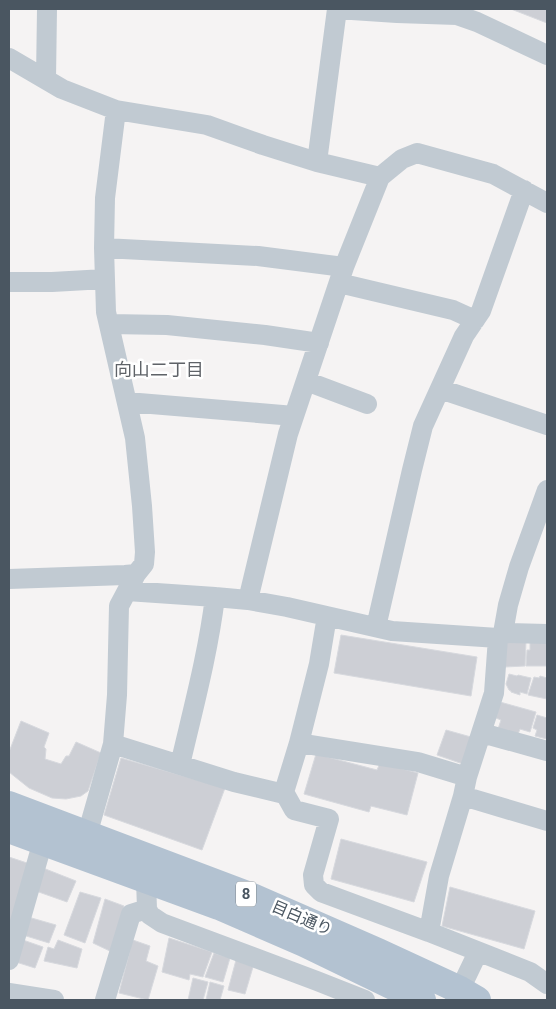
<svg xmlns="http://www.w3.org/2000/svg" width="556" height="1009" font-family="Roboto,'Noto Sans JP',sans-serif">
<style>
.building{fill:#cdcfd5;stroke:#d7d9de}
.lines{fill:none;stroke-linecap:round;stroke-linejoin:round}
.minor{stroke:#c1cad2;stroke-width:20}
.primary{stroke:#b3c2d1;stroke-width:28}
.labels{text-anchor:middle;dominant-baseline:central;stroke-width:5;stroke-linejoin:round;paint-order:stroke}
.shield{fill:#fff;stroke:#808990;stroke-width:1}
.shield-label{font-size:15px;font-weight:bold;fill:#4a5661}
.street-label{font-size:16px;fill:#4a5661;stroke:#fff}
.neighbourhood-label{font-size:18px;fill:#5f6368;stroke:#fff}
</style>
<rect width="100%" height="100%" fill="#f5f3f3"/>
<path class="building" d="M 511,9 L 547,9 L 547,23 Z
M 341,635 L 477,657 L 471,696 L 334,673 Z
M 530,640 L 547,641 L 547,666 L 526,666 L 527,650 L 530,650 Z
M 506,641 L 526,641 L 525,666 L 505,667 Z
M 509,674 L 517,676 L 518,675 L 531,678 L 527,694 L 520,692 L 520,695 L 511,692 L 511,691 L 509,690 L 506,684 Z
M 540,676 L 547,678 L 547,699 L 528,695 L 534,677 L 539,678 Z
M 500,702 L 536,712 L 530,732 L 520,729 L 518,734 L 498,729 L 501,720 L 496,718 Z
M 537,715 L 547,718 L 547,739 L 535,736 L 537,730 L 533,728 Z
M 21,721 L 49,733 L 44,747 L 46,749 L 45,759 L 61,764 L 66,756 L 69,756 L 76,742 L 101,753 L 88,791 L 81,796 L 66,799 L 52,798 L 29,788 L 9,772 L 9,752 Z
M 446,730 L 471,737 L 463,764 L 437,755 Z
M 316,754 L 377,770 L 380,763 L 418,773 L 407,815 L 371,806 L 369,812 L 304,794 Z
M 121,758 L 225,788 L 202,850 L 104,815 Z
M 341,839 L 427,862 L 414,902 L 331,879 Z
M 9,857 L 30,864 L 13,921 L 9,920 Z
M 43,868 L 76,881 L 67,902 L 36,891 Z
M 450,887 L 535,911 L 524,949 L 442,926 Z
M 80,892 L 101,898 L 85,943 L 64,935 Z
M 105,899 L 124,906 L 112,952 L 93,943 Z
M 28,917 L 56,925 L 49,943 L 23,935 Z
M 169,938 L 212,952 L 203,977 L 190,974 L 189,980 L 162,972 Z
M 130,939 L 150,946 L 146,961 L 158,966 L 148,1000 L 119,993 L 130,950 Z
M 23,940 L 43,947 L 35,968 L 16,962 Z
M 58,940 L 82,949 L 77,968 L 44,961 L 48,947 L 54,949 Z
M 214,953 L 230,958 L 223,982 L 205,977 Z
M 236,960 L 253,967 L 245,994 L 228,990 Z
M 193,978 L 208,982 L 203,1000 L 188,1000 Z
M 210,982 L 224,986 L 220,1000 L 206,1000 Z"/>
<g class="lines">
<path class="minor" d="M 337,9 L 397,13 L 457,15 L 477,22 L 547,55
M 9,58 L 62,89 L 116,110 L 207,125 L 263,145 L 317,162 L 380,177
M 46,79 L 47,9
M 317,162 L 337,9
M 104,248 L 258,256 L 344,267
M 9,282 L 52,282 L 105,279
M 339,283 L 453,310 L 475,320
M 109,324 L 167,325 L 265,335 L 319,343
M 306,381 L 367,404
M 440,389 L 547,425
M 127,402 L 294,416
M 9,579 L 125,575 L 136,574
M 127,591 L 215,597 L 248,600 L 287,607 L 392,631 L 498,638
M 248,600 L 288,434 L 344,267 L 380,177 L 402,159 L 417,153 L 493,174 L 547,203
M 327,616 L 319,664 L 299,743 L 284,792 L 294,810 L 329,819 L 313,875 L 314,885 L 321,892 L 429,932 L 530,972 L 547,984
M 376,627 L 412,470 L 423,426 L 464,336 L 481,311 L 524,190
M 503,633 L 547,634
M 482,733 L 547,751
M 299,743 L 418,762 L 467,777
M 113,744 L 234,782 L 280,793 L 284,792
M 180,765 C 193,709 208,654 215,597
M 463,796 L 547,821
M 87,835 L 113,744 L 117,695 L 119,606 L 136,574 L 144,564 L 145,552 L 142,506 L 135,438 L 106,312 L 104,248 L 105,198 L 116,110
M 146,880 L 147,909 L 150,915 L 162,923 L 317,981 L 365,1000
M 429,932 L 439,876 L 463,796 L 467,777 L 494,693 L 498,638 L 503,633 L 508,605 L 519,567 L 547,490
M 9,960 L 43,841
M 9,993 L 54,1000
M 105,1000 L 131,914 L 147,909
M 455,1000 L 478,952"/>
<path class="primary" d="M 9,805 L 250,896 L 378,952 L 460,990 L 477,1000
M 9,829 L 219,906 L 304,943 L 422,1000"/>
</g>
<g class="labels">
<rect class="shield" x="236" y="881.5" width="20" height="25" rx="4"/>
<g class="shield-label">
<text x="246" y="894">8</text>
</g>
<g class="street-label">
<text transform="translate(302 918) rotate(23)">目白通り</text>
</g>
<g class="neighbourhood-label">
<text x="159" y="369">向山二丁目</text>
</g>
</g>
<rect width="556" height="1009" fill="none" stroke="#4a5661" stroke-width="20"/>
</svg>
